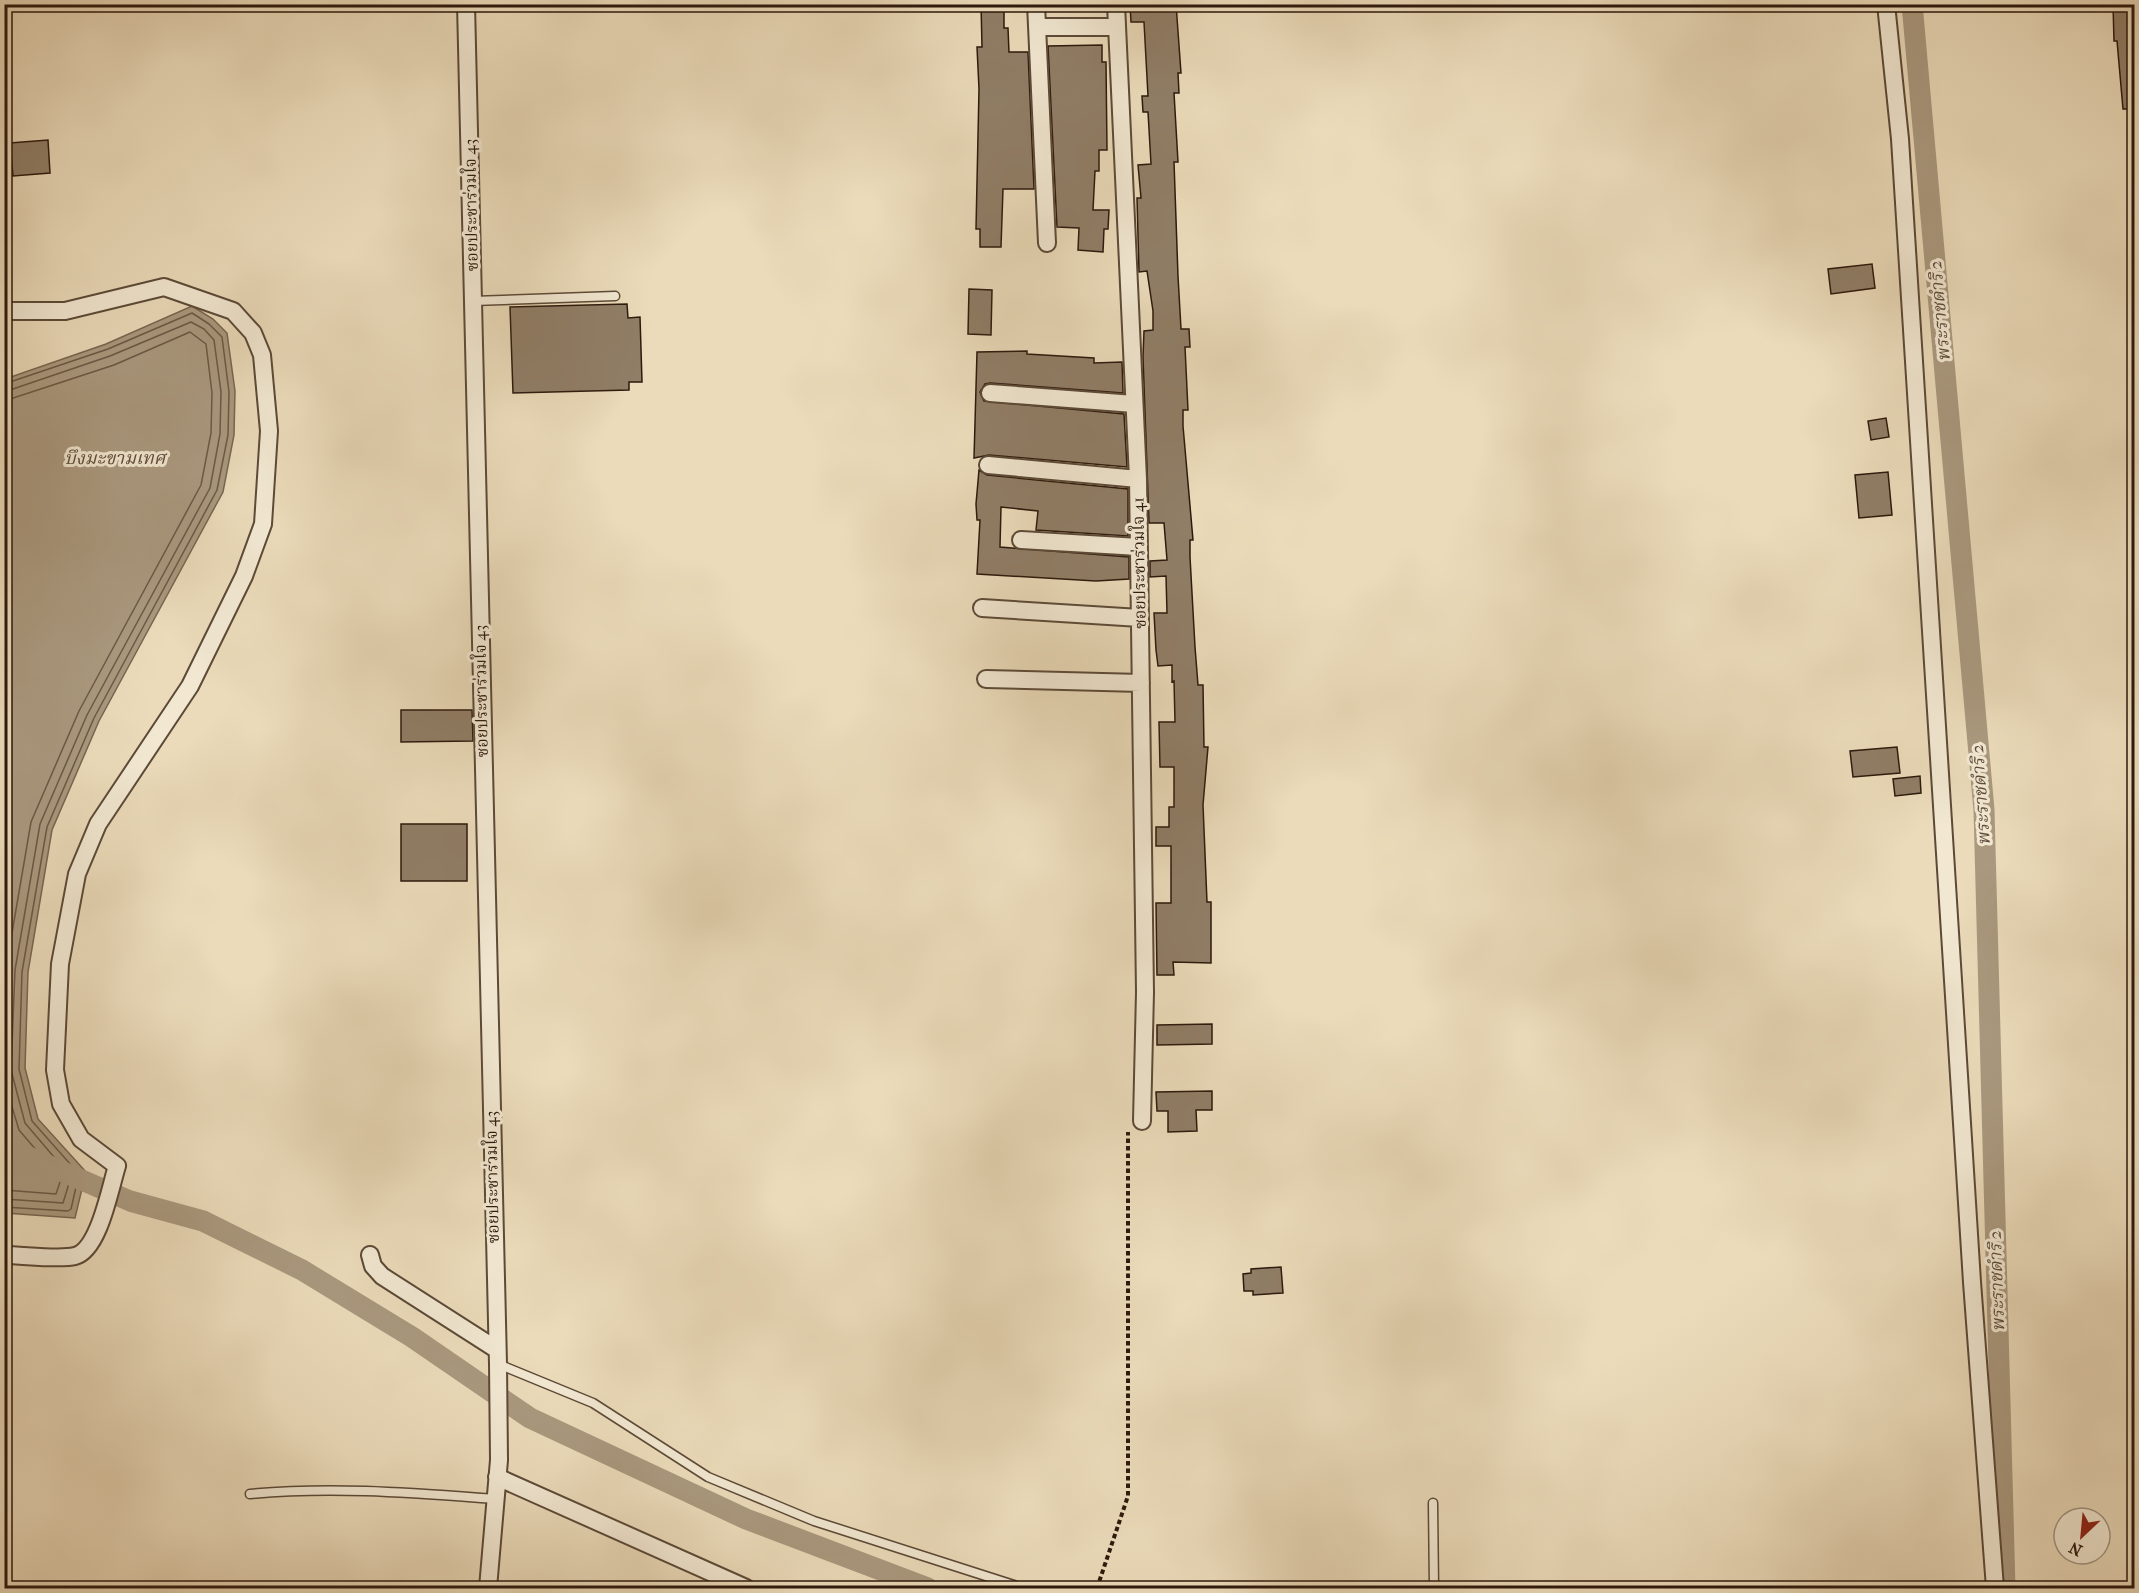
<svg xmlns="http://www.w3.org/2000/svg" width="2139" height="1593" font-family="'IM FELL French Canon','Noto Serif Thai',serif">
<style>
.water{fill:#aa997f;stroke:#786651;stroke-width:1.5}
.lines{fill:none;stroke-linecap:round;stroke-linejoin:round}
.shore{stroke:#6c5946;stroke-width:1.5}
.canal{stroke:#aa997f;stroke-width:21}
.building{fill:#907e67;stroke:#2d190d;stroke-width:1.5}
.service-casing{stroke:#5c4a38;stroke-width:11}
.minor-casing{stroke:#5c4a38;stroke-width:20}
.path{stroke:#2d190d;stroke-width:4;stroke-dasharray:4.5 3;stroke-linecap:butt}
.service{stroke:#f2e8d2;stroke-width:8}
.minor{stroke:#f2e8d2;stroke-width:16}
.labels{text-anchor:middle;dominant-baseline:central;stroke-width:6;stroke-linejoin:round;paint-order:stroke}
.street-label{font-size:16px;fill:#2d190d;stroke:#f2e8d2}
.water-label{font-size:18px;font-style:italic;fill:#5f4c3b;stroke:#f2e8d2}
</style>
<rect width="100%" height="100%" fill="#ebdbba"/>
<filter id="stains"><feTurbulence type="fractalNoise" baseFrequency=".00333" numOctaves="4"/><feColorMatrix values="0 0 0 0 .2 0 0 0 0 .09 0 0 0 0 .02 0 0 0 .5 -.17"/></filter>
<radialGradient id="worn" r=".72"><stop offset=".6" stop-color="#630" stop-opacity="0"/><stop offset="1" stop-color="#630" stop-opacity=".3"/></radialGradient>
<path class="water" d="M 192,306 L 213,319 L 227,333 L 235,391 L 234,435 L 223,492 L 99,721 L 52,830 L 28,972 L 25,1068 L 38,1119 L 86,1172 L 75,1218 L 5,1213 L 5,379 L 106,344 Z"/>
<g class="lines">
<path class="shore" d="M 4,384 L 108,349 L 192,313 L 209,324 L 222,337 L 229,392 L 228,435 L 217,490 L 94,718 L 47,827 L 22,972 L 19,1069 L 32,1121 L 79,1174 L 71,1209 L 68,1211 L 4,1207
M 4,392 L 110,356 L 191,322 L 204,329 L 214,340 L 221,392 L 220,434 L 210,488 L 87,715 L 40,824 L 15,970 L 11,1070 L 25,1123 L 71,1177 L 63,1203 L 4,1199
M 4,401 L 114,365 L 190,332 L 206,344 L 212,393 L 211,433 L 201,485 L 79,711 L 31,822 L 6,968 L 4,999
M 4,1080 L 19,1130 L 61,1179 L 56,1194 L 4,1190"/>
<path class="canal" d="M 1912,4 L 1984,810 L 2005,1588
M 4,1146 L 130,1201 L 203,1221 L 302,1270 L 412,1337 L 530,1418 L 746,1519 L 928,1588"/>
</g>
<path class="building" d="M 981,4 L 1004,4 L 1004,28 L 1008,28 L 1009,52 L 1028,52 L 1034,189 L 1003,189 L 1001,247 L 980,247 L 980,229 L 976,229 L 979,89 L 977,47 L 982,47 Z
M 1130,4 L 1176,4 L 1181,73 L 1178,73 L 1179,93 L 1174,93 L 1178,162 L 1174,162 L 1178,276 L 1181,329 L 1189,329 L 1190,347 L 1185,347 L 1188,410 L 1183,410 L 1183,426 L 1193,540 L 1190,540 L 1190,557 L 1195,647 L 1198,685 L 1203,685 L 1204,747 L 1208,747 L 1203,805 L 1207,902 L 1211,902 L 1211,963 L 1173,962 L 1174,975 L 1157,975 L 1156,903 L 1171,903 L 1171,846 L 1156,846 L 1156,827 L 1169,827 L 1169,807 L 1174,807 L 1174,767 L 1160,767 L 1159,722 L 1175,722 L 1174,681 L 1172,682 L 1172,665 L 1158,666 L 1156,650 L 1154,613 L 1167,613 L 1166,576 L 1150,577 L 1150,561 L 1167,560 L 1164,523 L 1149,523 L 1143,357 L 1144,331 L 1153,330 L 1153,311 L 1147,271 L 1139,272 L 1137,198 L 1141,198 L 1138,165 L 1151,164 L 1148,112 L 1143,112 L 1142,96 L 1148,96 L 1144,22 L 1131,22 Z
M 2113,4 L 2134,4 L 2134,109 L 2123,109 L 2117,41 L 2114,41 Z
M 1102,45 L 1102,62 L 1106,62 L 1107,150 L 1099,150 L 1099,171 L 1095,171 L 1093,210 L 1109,210 L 1108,229 L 1104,229 L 1103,252 L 1078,250 L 1079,228 L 1057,227 L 1048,46 Z
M 48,140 L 50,173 L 13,176 L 10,143 Z
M 1872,264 L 1875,288 L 1831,294 L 1828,269 Z
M 969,289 L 992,290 L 991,335 L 968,334 Z
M 627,304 L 628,318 L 640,317 L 642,382 L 629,382 L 629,390 L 513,393 L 510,307 Z
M 1027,351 L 1027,354 L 1094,358 L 1094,363 L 1122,362 L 1123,393 L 990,383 L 985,384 L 980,392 L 984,401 L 1124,414 L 1127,467 L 989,455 L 974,458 L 977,352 Z
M 1886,418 L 1889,437 L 1871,440 L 1868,421 Z
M 979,470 L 987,475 L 1128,489 L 1128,536 L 1036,530 L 1038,511 L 1001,507 L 1000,547 L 1129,557 L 1129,579 L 1096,581 L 977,574 L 980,520 L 977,520 L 976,504 Z
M 1888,472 L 1892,515 L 1859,518 L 1855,475 Z
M 401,710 L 472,710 L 473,741 L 401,742 Z
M 1897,747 L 1900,773 L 1853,777 L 1850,751 Z
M 1920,776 L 1921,793 L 1895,796 L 1893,779 Z
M 401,824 L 467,824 L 467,881 L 401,881 Z
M 1212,1024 L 1212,1044 L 1157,1045 L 1157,1025 Z
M 1212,1091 L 1212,1110 L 1196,1110 L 1197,1131 L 1168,1132 L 1168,1111 L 1157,1111 L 1156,1092 Z
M 1281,1267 L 1283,1293 L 1253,1295 L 1253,1291 L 1244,1291 L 1243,1274 L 1251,1273 L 1251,1269 Z"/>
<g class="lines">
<g class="service-casing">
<path id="service" d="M 473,301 L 615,296
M 498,1364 L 593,1403 L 708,1477 L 814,1521 L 1023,1588
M 250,1494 C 332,1486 414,1493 495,1499
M 1433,1503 L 1434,1588"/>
</g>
<g class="minor-casing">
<path id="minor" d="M 466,4 L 498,1364 L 499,1460 L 488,1588
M 1036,4 L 1047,243
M 1116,4 L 1138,479 L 1145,992 L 1142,1121
M 1886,4 L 1900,139 L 1972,1282 L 1995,1588
M 1037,27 L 1116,27
M 4,311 L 65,311 L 164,287 L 233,311 L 253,333 L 262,355 L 269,431 L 263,524 L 244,576 L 190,686 L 98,824 L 77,874 L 60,964 L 55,1070 L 61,1104 L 81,1139 L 117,1166 C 110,1188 99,1250 75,1256 C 59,1260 23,1255 4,1255
M 990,393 L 1134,404
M 988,465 L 1138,479
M 1021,540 L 1139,547
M 982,608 L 1140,618
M 986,679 L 1141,683
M 370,1255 L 373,1266 L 382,1276 L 496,1349
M 497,1477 L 746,1588"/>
</g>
<path class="path" d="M 1097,1588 L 1128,1496 L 1128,1132"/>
<use href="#service" class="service"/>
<use href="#minor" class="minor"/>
</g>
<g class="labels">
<g class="street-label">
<text transform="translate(471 205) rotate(-91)">ซอยประชาร่วมใจ 43</text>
<text transform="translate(1139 563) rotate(-91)">ซอยประชาร่วมใจ 41</text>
<text transform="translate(481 691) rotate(-91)">ซอยประชาร่วมใจ 43</text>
<text transform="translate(492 1177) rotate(-91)">ซอยประชาร่วมใจ 43</text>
</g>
<g class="water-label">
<text transform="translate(1940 311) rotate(-95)">พระราชดำริ 2</text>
<text x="115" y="458">บึงมะขามเทศ</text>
<text transform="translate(1981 795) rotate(-94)">พระราชดำริ 2</text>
<text transform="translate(1997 1281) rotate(-92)">พระราชดำริ 2</text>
</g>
</g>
<rect width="2139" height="1593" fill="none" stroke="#ebdbba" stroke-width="24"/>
<rect x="6" y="6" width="2127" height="1581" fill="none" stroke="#2d190d" stroke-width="3"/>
<rect x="12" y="12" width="2115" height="1569" fill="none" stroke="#2d190d" stroke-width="1.5"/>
<g transform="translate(2082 1536) rotate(206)"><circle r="28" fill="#f2e8d2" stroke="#a39583" stroke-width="1.5"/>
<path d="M0-4.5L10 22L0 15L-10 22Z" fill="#8f2418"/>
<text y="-9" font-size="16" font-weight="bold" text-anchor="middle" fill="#2d190d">N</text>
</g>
<rect width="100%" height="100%" filter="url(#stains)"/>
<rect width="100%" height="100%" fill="url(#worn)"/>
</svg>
